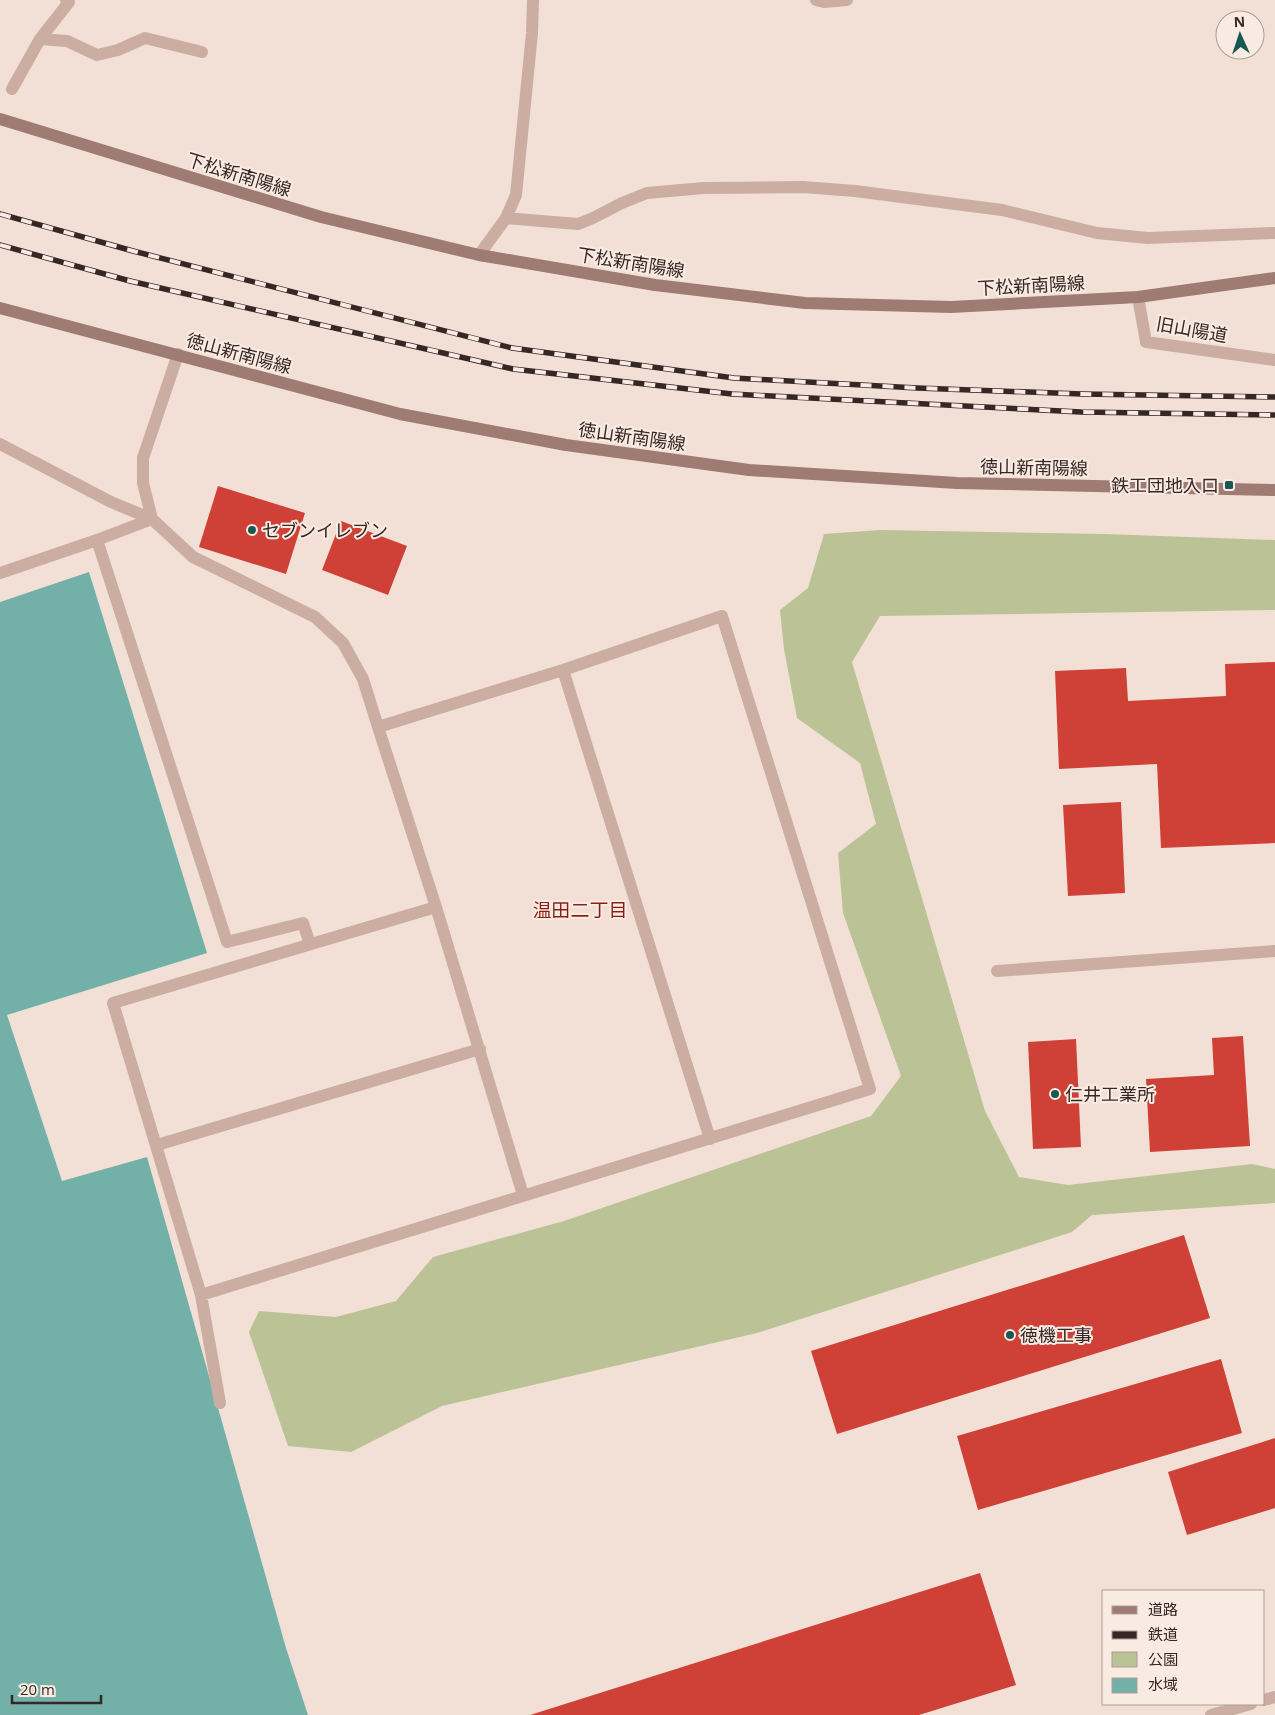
<svg xmlns="http://www.w3.org/2000/svg" width="1275" height="1715" font-family="'Open Sans','Noto Sans JP',sans-serif">
<style>
.green{fill:#bbc295}
.water{fill:#73b1a8}
.building{fill:#cf4037}
.lines{fill:none;stroke-linecap:round;stroke-linejoin:round}
.lane{stroke:#cbada1;stroke-width:12}
.street{stroke:#cbada1;stroke-width:12}
.secondary{stroke:#9e7b73;stroke-width:12}
.rail-casing{stroke:#352725;stroke-width:5.5}
.rail{stroke:#faebe2;stroke-width:4;stroke-dasharray:11;stroke-linecap:butt}
.poi-dot{fill:#185851;stroke:#faebe2;stroke-width:2}
.labels{text-anchor:middle;dominant-baseline:central;stroke-width:4;stroke-linejoin:round;paint-order:stroke}
.street-label{font-size:18px;fill:#352725;stroke:#faebe2}
.poi-label{font-size:18px;fill:#352725;stroke:#faebe2;text-anchor:start}
.neighbourhood-label{font-size:19px;fill:#891f18;stroke:#faebe2}
</style>
<rect width="100%" height="100%" fill="#f2e0d6"/>
<path class="green" d="M 880,530 L 1105,534 L 1275,540 L 1275,610 L 880,616 L 852,662 L 985,1111 L 1019,1177 L 1068,1185 L 1252,1164 L 1275,1169 L 1275,1203 L 1092,1215 L 1072,1232 L 757,1333 L 442,1406 L 351,1452 L 288,1446 L 249,1332 L 259,1311 L 336,1317 L 396,1301 L 433,1257 L 564,1221 L 871,1116 L 901,1076 L 843,913 L 838,853 L 876,824 L 860,763 L 797,718 L 784,649 L 780,610 L 808,588 L 824,534 Z"/>
<path class="water" d="M 89,572 L 207,953 L 7,1015 L 62,1181 L 147,1157 L 286,1648 L 308,1715 L 0,1715 L 0,602 Z"/>
<path class="building" d="M 218,486 L 305,513 L 286,574 L 199,547 Z
M 341,521 L 407,546 L 388,595 L 322,570 Z
M 1275,662 L 1275,843 L 1161,848 L 1157,764 L 1059,769 L 1055,671 L 1126,668 L 1128,701 L 1226,696 L 1225,664 Z
M 1121,802 L 1125,893 L 1068,896 L 1063,805 Z
M 1243,1036 L 1250,1146 L 1150,1152 L 1146,1079 L 1214,1075 L 1212,1038 Z
M 1076,1039 L 1081,1147 L 1033,1149 L 1028,1042 Z
M 1184,1235 L 1210,1318 L 837,1434 L 811,1351 Z
M 1221,1359 L 1242,1433 L 978,1510 L 957,1436 Z
M 1275,1438 L 1275,1508 L 1187,1535 L 1168,1472 Z
M 980,1573 L 1016,1685 L 919,1715 L 530,1715 Z"/>
<g class="lines">
<path class="lane" d="M 40,39 L 67,41 L 97,55 L 118,50 L 145,38 L 202,52
M 12,89 L 40,39 L 69,2 L 66,0
M 97,540 L 227,942 L 303,923 L 310,944
M 1264,1700 L 1275,1697
M 1211,1715 L 1251,1704"/>
<path class="street" d="M 816,0 L 824,2 L 847,0
M 506,218 L 578,224 L 593,218 L 622,203 L 647,193 L 704,188 L 803,187 L 855,191 L 1002,210 L 1097,233 L 1148,238 L 1275,233
M 479,255 L 506,218 L 516,195 L 532,33 L 533,0
M 1138,297 L 1146,342 L 1275,360
M 178,354 L 143,458 L 143,483 L 152,519 L 193,557 L 315,617 L 343,643 L 363,679 L 378,727 L 436,907 L 523,1195
M 0,444 L 111,502 L 152,519
M 0,573 L 97,540 L 152,519
M 563,670 L 710,1139
M 378,727 L 563,670 L 722,616 L 870,1089 L 201,1295 L 113,1003 L 436,907
M 997,971 L 1275,951
M 157,1145 L 480,1049
M 201,1295 L 220,1403"/>
<path class="secondary" d="M 0,119 L 321,217 L 479,255 L 655,285 L 805,303 L 951,307 L 1138,297 L 1275,278
M 0,308 L 400,414 L 566,445 L 749,470 L 957,483 L 1275,490"/>
<g class="rail-casing">
<path id="rail" d="M 0,214 L 133,251 L 512,348 L 734,378 L 917,388 L 1082,394 L 1275,397
M 0,245 L 130,281 L 513,369 L 732,394 L 1081,412 L 1275,415"/>
</g>
<use href="#rail" class="rail"/>
</g>
<g class="poi-dot">
<rect x="1224" y="480" width="10" height="10" rx="2.5"/>
<circle cx="252" cy="530" r="5"/>
<circle cx="1055" cy="1094" r="5"/>
<circle cx="1010" cy="1335" r="5"/>
</g>
<g class="labels">
<g class="street-label">
<text transform="translate(239 174) rotate(17)">下松新南陽線</text>
<text transform="translate(631 262) rotate(9)">下松新南陽線</text>
<text transform="translate(1031 285) rotate(-3)">下松新南陽線</text>
<text transform="translate(1192 329) rotate(10)">旧山陽道</text>
<text transform="translate(239 353) rotate(15)">徳山新南陽線</text>
<text transform="translate(632 436) rotate(8)">徳山新南陽線</text>
<text transform="translate(1034 467) rotate(1)">徳山新南陽線</text>
</g>
<g class="poi-label">
<text x="1219" y="485" text-anchor="end">鉄工団地入口</text>
<text x="262" y="530">セブンイレブン</text>
<text x="1065" y="1094">仁井工業所</text>
<text x="1020" y="1335">徳機工事</text>
</g>
<g class="neighbourhood-label">
<text x="580" y="910">温田二丁目</text>
</g>
</g>
<rect x="1102" y="1590" width="162" height="115" fill="#faebe2" stroke="#ab9d96"/>
<rect x="1112" y="1606" width="25" height="8" fill="#9e7b73" stroke="#ab9d96"/>
<text x="1148" y="1615" font-size="15" fill="#352725">道路</text>
<rect x="1112" y="1631" width="25" height="8" fill="#352725" stroke="#ab9d96"/>
<text x="1148" y="1640" font-size="15" fill="#352725">鉄道</text>
<rect x="1112" y="1652" width="25" height="15" fill="#bbc295" stroke="#ab9d96"/>
<text x="1148" y="1665" font-size="15" fill="#352725">公園</text>
<rect x="1112" y="1678" width="25" height="15" fill="#73b1a8" stroke="#ab9d96"/>
<text x="1148" y="1690" font-size="15" fill="#352725">水域</text>
<g transform="translate(1240 35) rotate(357)"><circle r="24" fill="#faebe2" stroke="#ab9d96"/>
<path d="M0-4L9 19L0 12L-9 19Z" fill="#185851"/>
<text y="-8" font-size="14" font-weight="bold" text-anchor="middle" fill="#352725">N</text>
</g>
<path d="M12 1695v8h89v-8" fill="none" stroke="#352725" stroke-width="2.5"/>
<text x="20" y="1695" font-size="15" fill="#352725" stroke="#faebe2" stroke-width="4" paint-order="stroke">20 m</text>
</svg>
